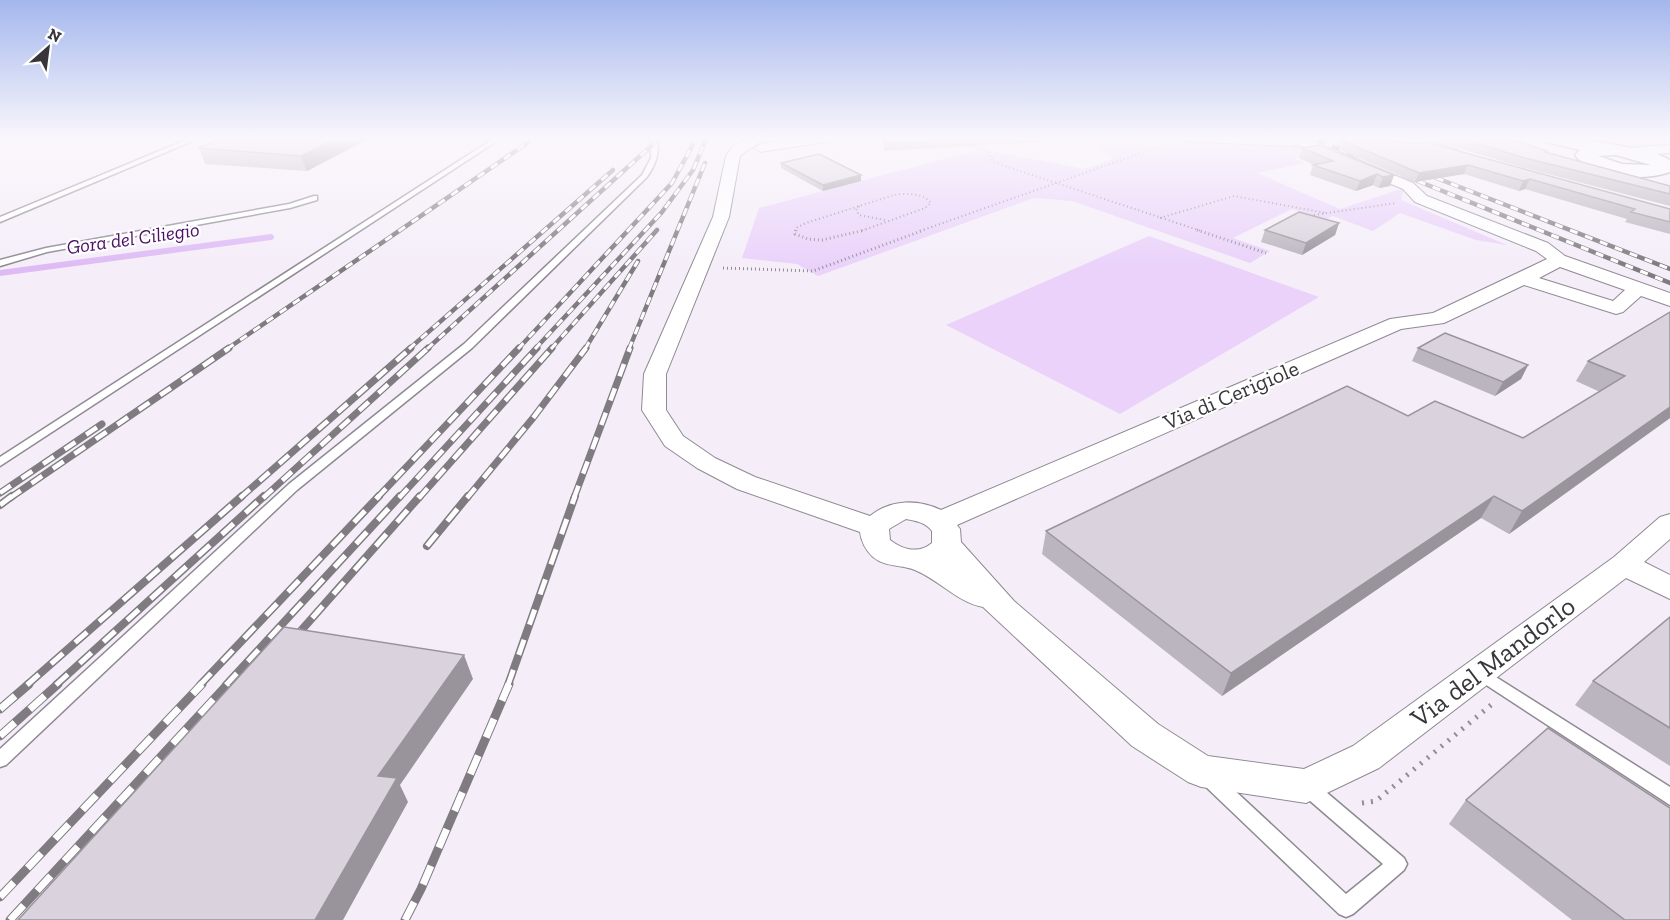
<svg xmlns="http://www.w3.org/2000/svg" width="1670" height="920" font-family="'Zilla Slab',serif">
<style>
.green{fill:#ead2fa}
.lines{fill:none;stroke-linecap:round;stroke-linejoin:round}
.stream{stroke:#debbf5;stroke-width:6}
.street-tunnel{stroke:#cfc9d3;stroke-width:15;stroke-dasharray:15 8;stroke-linecap:butt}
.lane-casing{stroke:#8f8993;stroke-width:3}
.street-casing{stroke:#8f8993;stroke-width:2}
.secondary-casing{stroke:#8f8993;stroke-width:3}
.path-far2{stroke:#928e95;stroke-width:2;stroke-dasharray:1 3;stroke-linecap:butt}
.path-far1{stroke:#928e95;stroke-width:3;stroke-dasharray:1 3;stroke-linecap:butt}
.path{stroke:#928e95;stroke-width:5;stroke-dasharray:2 7;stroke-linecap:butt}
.lane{fill:#fff;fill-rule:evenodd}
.street{fill:#fff;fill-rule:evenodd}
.secondary{fill:#fff;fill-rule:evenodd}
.rail-far3-casing{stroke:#7f7b81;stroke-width:4.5}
.rail-far2-casing{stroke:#7f7b81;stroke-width:7}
.rail-far1-casing{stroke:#7f7b81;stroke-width:8}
.rail-casing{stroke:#7f7b81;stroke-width:9}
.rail-far3{stroke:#fefefe;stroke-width:3;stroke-dasharray:8;stroke-linecap:butt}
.rail-far2{stroke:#fefefe;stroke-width:4.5;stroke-dasharray:13;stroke-linecap:butt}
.rail-far1{stroke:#fefefe;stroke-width:5;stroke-dasharray:16;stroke-linecap:butt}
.rail{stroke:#fefefe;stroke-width:7;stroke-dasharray:20;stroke-linecap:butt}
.wall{fill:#bbb5bf}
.shaded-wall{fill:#99949b}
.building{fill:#dad3de;stroke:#99949b;stroke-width:1.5}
.labels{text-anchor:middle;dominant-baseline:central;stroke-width:4.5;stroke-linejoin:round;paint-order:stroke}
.far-water-label{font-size:20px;font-style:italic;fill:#4b1065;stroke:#fefefe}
.street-label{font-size:22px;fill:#373539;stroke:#fefefe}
.near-street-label{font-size:27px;fill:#373539;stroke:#fefefe}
</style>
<rect width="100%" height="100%" fill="#f5eef9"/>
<path class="green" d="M 1560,137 L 1640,137 L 1661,144 L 1624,146 Z
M 1089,140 L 1159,148 L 1185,141 L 1282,144 L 1307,155 L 1294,158 L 1305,163 L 1257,173 L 1340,209 L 1404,188 L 1401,200 L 1507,245 L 1476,240 L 1400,213 L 1373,231 L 1333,216 L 1325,220 L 1292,209 L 1233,238 L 1270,251 L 1250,263 L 1072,201 L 1034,198 L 818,276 L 797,264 L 742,258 L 759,208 L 970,152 L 992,151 L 1084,169 L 1114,159 Z
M 1149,236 L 1319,297 L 1120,414 L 946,325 Z"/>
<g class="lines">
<path class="stream" d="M 0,273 L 271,237"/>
<path class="street-tunnel" d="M 1291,142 L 1375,142"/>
<g class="lane-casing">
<path id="lane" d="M 193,137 L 202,137 L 0,222 L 0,217 Z
M 496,137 L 503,137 L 0,466 L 0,457 Z
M 651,137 L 657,137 C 660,153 656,164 647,177 L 472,348 L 297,490 L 6,765 L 0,767 L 0,749 L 289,484 L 464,344 L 642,175 L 651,158 Z
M 314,196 L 317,196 L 317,200 L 290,208 L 47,252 L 0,266 L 0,260 L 46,248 L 289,204 Z
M 1480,667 L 1670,787 L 1670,805 L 1474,677 L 1472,673 L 1474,669 Z
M 1211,772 L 1217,774 L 1346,894 L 1383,864 L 1301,793 L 1298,787 L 1301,781 L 1307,779 L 1313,781 L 1404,858 L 1407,864 L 1404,870 L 1353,914 L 1346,917 L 1339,914 L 1205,786 L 1202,780 L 1205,774 Z"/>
</g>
<g class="street-casing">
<path id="street" d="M 750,137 L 767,137 L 740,156 L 729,217 L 666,374 L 666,410 L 683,436 L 715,458 L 755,477 L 870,516 C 891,499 918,499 941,510 L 1390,319 L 1433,313 L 1547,259 L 1536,251 L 1415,202 L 1403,189 L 1297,144 L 1291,146 L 1180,141 L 1173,137 L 1304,137 L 1413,183 L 1427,196 L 1548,243 L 1565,256 L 1670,293 L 1670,306 L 1641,296 L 1623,312 L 1616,314 L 1524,285 L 1444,323 L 1401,329 L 957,525 L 960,529 L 961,542 L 1014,601 L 1158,724 L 1208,756 L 1304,769 L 1353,746 L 1614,557 L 1660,517 L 1670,514 L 1670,539 L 1644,562 L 1670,575 L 1670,599 L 1626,578 L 1379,768 L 1306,803 L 1201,787 L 1188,782 L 1132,746 L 983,607 C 959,603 940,581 917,571 C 903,564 886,568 873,557 C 866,551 861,541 860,532 L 737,489 L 697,468 L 665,446 L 642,410 L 644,374 L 713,217 L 726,156 L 732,147 ZM 1560,267 L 1625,290 L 1613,301 L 1539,278 ZM 906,519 C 916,521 925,522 932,531 L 932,543 C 919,554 903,550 890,540 L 889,529 Z
M 805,137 L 838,137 L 831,141 L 761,152 L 754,148 L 761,144 Z
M 1392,137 L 1414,137 L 1458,150 L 1460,153 L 1453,157 L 1394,140 Z
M 1670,145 L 1670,153 L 1626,156 L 1619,152 L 1626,148 Z"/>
</g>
<g class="secondary-casing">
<path id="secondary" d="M 1539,137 L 1572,137 L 1616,145 L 1655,153 L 1670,160 L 1670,172 C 1642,182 1602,177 1578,159 L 1575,155 L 1580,150 L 1542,141 ZM 1616,155 L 1651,165 L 1622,164 L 1598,156 Z"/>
</g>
<path class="path-far2" d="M 966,145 L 988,151 L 993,162 L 1201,231
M 859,206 L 856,210 L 859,215 L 885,220
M 1314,215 L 1396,203
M 1160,218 L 1234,196 L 1326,213
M 795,231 L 796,228 L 806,223 L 894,195 C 906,193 923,193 931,203 L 925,208 L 861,231
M 920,231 L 1164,145"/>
<path class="path-far1" d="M 796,230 L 795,234 L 808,239 L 822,240 L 865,230
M 1197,230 L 1266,253
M 723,268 L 813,271 L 924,230"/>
<path class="path" d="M 1362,803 L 1376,801 L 1491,705"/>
<use href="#lane" class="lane"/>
<use href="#street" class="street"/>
<use href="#secondary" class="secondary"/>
<g class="rail-far3-casing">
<path id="rail-far3" d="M 1310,137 L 1356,156
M 1335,137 L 1357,146
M 1421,172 L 1670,269
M 1403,175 L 1670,283
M 227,349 L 536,137
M 409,349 L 613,170
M 427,349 L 661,137
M 518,349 L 672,183 L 697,137
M 535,349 L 662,212 L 693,170 L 707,137
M 551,349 L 657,230
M 585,349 L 638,261
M 629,349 L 705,163"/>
</g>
<g class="rail-far2-casing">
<path id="rail-far2" d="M 0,493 L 102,424
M 10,498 L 229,348
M 240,498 L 411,348
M 263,498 L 428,348
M 377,498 L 519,348
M 399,498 L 537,348
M 419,498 L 552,348
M 467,498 L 533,418 L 586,348
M 574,498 L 630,348"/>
</g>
<g class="rail-far1-casing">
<path id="rail-far1" d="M 0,505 L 12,496
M 427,546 L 468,496
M 291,642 L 420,496
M 27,685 L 242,496
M 56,685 L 264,496
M 200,685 L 379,496
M 226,685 L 400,496
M 508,685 L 575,496"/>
</g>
<g class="rail-casing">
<path id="rail" d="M 0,709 L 29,684
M 0,736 L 58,684
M 0,897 L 202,684
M 10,920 L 228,684
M 405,920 L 421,889 L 509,684"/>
</g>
<use href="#rail-far3" class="rail-far3"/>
<use href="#rail-far2" class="rail-far2"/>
<use href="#rail-far1" class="rail-far1"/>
<use href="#rail" class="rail"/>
</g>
<path class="wall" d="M 225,137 L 372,137 L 307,171 L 205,164 L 199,148 Z
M 883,137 L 1066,137 L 1066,140 L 884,151 Z
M 1343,137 L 1374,137 L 1378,139 L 1670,209 L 1670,234 L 1625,222 L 1627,219 L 1525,189 L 1519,191 L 1464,174 L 1415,182 L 1340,150 L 1343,141 L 1346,140 Z
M 1422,137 L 1504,137 L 1547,151 L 1547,152 L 1670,186 L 1670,206 L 1521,167 Z
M 1302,148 L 1394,175 L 1390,186 L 1379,188 L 1373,185 L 1356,191 L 1310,175 L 1313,165 L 1314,165 L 1299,158 Z
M 781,163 L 861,181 L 823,191 L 781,168 Z
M 1339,223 L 1335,235 L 1302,255 L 1261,242 L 1265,230 Z
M 1670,312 L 1670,418 L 1509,534 L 1481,518 L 1222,696 L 1042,554 L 1046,531 L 1408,416 L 1523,438 L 1600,392 L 1576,381 L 1588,361 Z
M 1418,348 L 1528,365 L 1521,379 L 1495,396 L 1412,361 Z
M 1670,617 L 1670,766 L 1575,705 L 1593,681 Z
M 1466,800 L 1670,920 L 1572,920 L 1449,824 Z"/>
<path class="shaded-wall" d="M 339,137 L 372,137 L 307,171 L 301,156 Z
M 1468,165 L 1464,174 L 1415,182 L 1419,173 Z
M 1377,174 L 1373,185 L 1356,191 L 1360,181 Z
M 861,175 L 861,181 L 823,191 L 823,185 Z
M 1394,175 L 1390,186 L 1379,188 L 1383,177 Z
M 1530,179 L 1525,189 L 1519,191 L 1523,181 Z
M 1339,223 L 1335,235 L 1302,255 L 1306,243 Z
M 1528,365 L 1521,379 L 1495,396 L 1503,382 Z
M 1670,407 L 1670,418 L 1509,534 L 1522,511 Z
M 1494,496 L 1481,518 L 1222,696 L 1231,673 Z
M 464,655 L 473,679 L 400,785 L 408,802 L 343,920 L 315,920 L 378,776 Z"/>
<path class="building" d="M 225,137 L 339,137 L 301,156 L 199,148 Z
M 884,137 L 998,137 L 885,144 Z
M 1355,137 L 1374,137 L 1378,139 L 1420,144 L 1426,142 L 1670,209 L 1670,222 L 1631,212 L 1635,209 L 1530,179 L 1523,181 L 1468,165 L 1419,173 L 1343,141 L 1356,138 Z
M 1455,137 L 1504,137 L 1547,151 L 1545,152 L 1670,186 L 1670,194 L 1525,158 Z
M 1319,145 L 1394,175 L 1383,177 L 1377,174 L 1360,181 L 1313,165 L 1333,161 L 1302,148 Z
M 819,154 L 861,175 L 823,185 L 781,163 Z
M 1299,212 L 1339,223 L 1306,243 L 1265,230 Z
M 1670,312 L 1670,407 L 1522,511 L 1494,496 L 1231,673 L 1046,531 L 1347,386 L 1408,416 L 1435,401 L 1523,438 L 1625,376 L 1588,361 Z
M 1445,333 L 1528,365 L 1503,382 L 1418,348 Z
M 1670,617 L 1670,728 L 1593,681 Z
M 284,627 L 464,655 L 378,776 L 397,778 L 315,920 L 18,920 Z
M 1548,728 L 1670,808 L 1670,920 L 1625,920 L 1466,800 Z"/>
<linearGradient id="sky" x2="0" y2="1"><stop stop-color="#a4b7ed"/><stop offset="0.52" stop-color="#faf7fc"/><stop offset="1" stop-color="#faf7fc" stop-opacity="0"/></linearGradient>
<rect width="1670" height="266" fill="url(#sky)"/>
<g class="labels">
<g class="far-water-label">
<text transform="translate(133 238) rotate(-8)">Gora del Ciliegio</text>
</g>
<g class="street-label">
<text transform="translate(1231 395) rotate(-23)">Via di Cerigiole</text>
</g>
<g class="near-street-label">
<text transform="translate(1493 662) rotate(-37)">Via del Mandorlo</text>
</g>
</g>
<g transform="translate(48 48) rotate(28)" stroke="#fefefe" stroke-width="4.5" paint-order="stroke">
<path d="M0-4.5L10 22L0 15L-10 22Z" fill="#373539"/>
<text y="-9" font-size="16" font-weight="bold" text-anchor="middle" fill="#373539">N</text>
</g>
</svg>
